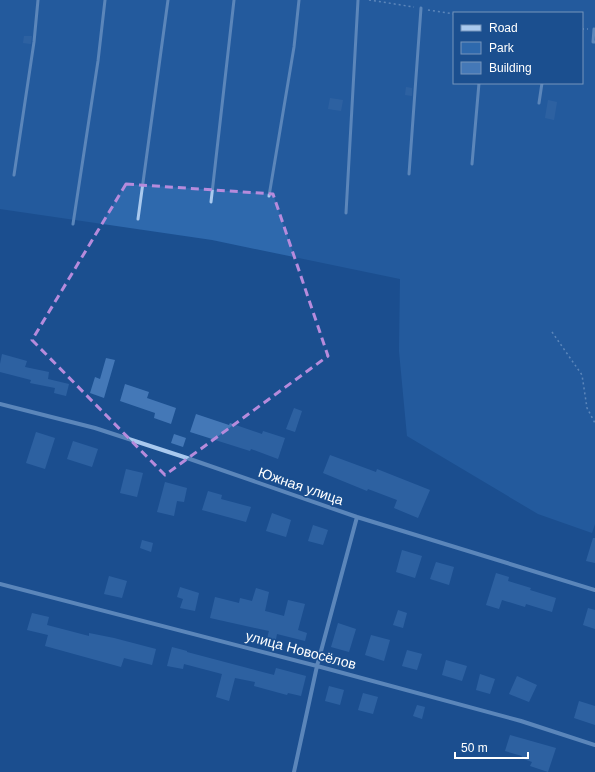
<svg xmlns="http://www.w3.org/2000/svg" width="595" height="772" font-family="Helvetica,sans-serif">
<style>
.green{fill:#2e69ad;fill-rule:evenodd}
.building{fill:#4478b7}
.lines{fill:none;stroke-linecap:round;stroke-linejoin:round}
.path{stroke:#a9c9ee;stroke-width:1.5;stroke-dasharray:2 3;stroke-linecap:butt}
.lane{stroke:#a9c9ee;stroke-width:3}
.street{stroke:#a9c9ee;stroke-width:4}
.marked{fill:none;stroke:#b68bdc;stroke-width:3;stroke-dasharray:8 5;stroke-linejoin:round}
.labels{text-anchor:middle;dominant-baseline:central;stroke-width:3.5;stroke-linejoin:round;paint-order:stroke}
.street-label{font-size:14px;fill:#fff;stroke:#1b4f8f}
</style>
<rect width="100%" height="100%" fill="#1b4f8f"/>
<path class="green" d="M 0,0 L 595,0 L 595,524 L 592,533 L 538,514 L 407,436 L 399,351 L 400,279 L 212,240 L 0,209 ZM 454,13 L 582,13 L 582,83 L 454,83 Z"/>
<path class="building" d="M 24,36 L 32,36 L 31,44 L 23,43 Z
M 406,87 L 412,88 L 412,96 L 405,95 Z
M 330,98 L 343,100 L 341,111 L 328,109 Z
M 548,100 L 557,102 L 554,120 L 545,118 Z
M 2,354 L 27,361 L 25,367 L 49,372 L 48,379 L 69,384 L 66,396 L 54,393 L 55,388 L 30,383 L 31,380 L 0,372 L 0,364 Z
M 106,358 L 115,360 L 104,398 L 90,393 L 95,377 L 100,379 Z
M 125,384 L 149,392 L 147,398 L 176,408 L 171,424 L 154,418 L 155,413 L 120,401 Z
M 294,408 L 302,411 L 295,432 L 286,429 Z
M 196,414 L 229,425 L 230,423 L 262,434 L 263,431 L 285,438 L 278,459 L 251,449 L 250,451 L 190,432 Z
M 36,432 L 55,438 L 45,469 L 26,463 Z
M 174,434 L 186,438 L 183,447 L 171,443 Z
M 73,441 L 98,449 L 92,467 L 67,459 Z
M 330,455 L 376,472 L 377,469 L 430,490 L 418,518 L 394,508 L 397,500 L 368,489 L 367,491 L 323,473 Z
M 126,469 L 143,473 L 137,497 L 120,493 Z
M 165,482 L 187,488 L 184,502 L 177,501 L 174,516 L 157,512 Z
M 208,491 L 222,495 L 221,499 L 251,507 L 246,522 L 202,510 Z
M 272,513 L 291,520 L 286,537 L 266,531 Z
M 313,525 L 328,530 L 323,545 L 308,541 Z
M 593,538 L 595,538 L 595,563 L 586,561 Z
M 142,540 L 153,543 L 151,552 L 140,548 Z
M 402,550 L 422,556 L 415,578 L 396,572 Z
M 436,562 L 454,567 L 449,585 L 430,579 Z
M 496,573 L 509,577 L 508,581 L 531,588 L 530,590 L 556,598 L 552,612 L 526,604 L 525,607 L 502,600 L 499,609 L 486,605 Z
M 109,576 L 127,581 L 122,598 L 104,594 Z
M 180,587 L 199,593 L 195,611 L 180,608 L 183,599 L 177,597 Z
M 256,588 L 269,592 L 265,611 L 269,612 L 284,616 L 288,600 L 305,604 L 298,630 L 307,633 L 305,641 L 277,634 L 275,644 L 266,642 L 269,631 L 210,618 L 215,597 L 239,603 L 240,598 L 252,601 Z
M 588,608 L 595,610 L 595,629 L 583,625 Z
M 398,610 L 407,613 L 403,628 L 393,625 Z
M 32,613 L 49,617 L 47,625 L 89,636 L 89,633 L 114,638 L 156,649 L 152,665 L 124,658 L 121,667 L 45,646 L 48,635 L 27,630 Z
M 338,623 L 356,629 L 349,652 L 331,647 Z
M 371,635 L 390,640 L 384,661 L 365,655 Z
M 172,647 L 187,651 L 187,652 L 274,675 L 276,668 L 306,676 L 301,696 L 288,693 L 287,695 L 254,686 L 255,682 L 235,678 L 229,701 L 216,697 L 222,674 L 184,664 L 183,669 L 167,666 Z
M 407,650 L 422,654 L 417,670 L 402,666 Z
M 446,660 L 467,666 L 462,681 L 442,675 Z
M 480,674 L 495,679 L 490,694 L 476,690 Z
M 517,676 L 537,685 L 529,702 L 509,694 Z
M 329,686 L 344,690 L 340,705 L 325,701 Z
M 363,693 L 378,697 L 373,714 L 358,710 Z
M 579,701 L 595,706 L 595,725 L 574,718 Z
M 417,705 L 425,707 L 422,719 L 413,716 Z
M 510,735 L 556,748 L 548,772 L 530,766 L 532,762 L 521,758 L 522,756 L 505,751 Z"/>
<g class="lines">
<path class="path" d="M 369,0 L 414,7
M 428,10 L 454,14
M 582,29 L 588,29
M 552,332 L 582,375 L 587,408 L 595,423"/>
<path class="lane" d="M 594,29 L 593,42 L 595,42
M 539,103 L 542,83
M 472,164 L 479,83
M 409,174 L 421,8
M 14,175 L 34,42 L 38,0
M 269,196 L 294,47 L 299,0
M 211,202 L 234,0
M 346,213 L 358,0
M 138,219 L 168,0
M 73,224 L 98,61 L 105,0"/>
<path class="street" d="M 0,404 L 95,428 L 187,458 L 357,517 L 595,590
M 0,584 L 317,666 L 521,721 L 595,745
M 294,772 L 317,666 L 357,517"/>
</g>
<path d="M0 0H595V772H0ZM 126,184 L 273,194 L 328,356 L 165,475 L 32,340 Z" fill="#1b4f8f" fill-opacity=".55" fill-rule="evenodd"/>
<path class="marked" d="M 126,184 L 273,194 L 328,356 L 165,475 L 32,340 Z"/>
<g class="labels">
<g class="street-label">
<text transform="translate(301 486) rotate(19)">Южная улица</text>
<text transform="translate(301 650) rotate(15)">улица Новосёлов</text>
</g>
</g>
<rect x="453" y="12" width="130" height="72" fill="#1b4f8f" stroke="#7695bc"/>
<rect x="461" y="25" width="20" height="6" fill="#a9c9ee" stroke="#7695bc"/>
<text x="489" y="32" font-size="12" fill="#ffffff">Road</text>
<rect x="461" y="42" width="20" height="12" fill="#2e69ad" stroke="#7695bc"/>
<text x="489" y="52" font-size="12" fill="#ffffff">Park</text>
<rect x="461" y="62" width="20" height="12" fill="#4478b7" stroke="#7695bc"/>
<text x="489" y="72" font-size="12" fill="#ffffff">Building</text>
<path d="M455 752v6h73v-6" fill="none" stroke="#ffffff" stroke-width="2"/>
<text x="461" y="752" font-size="12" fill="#ffffff" stroke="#1b4f8f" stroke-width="3" paint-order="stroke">50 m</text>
</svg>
